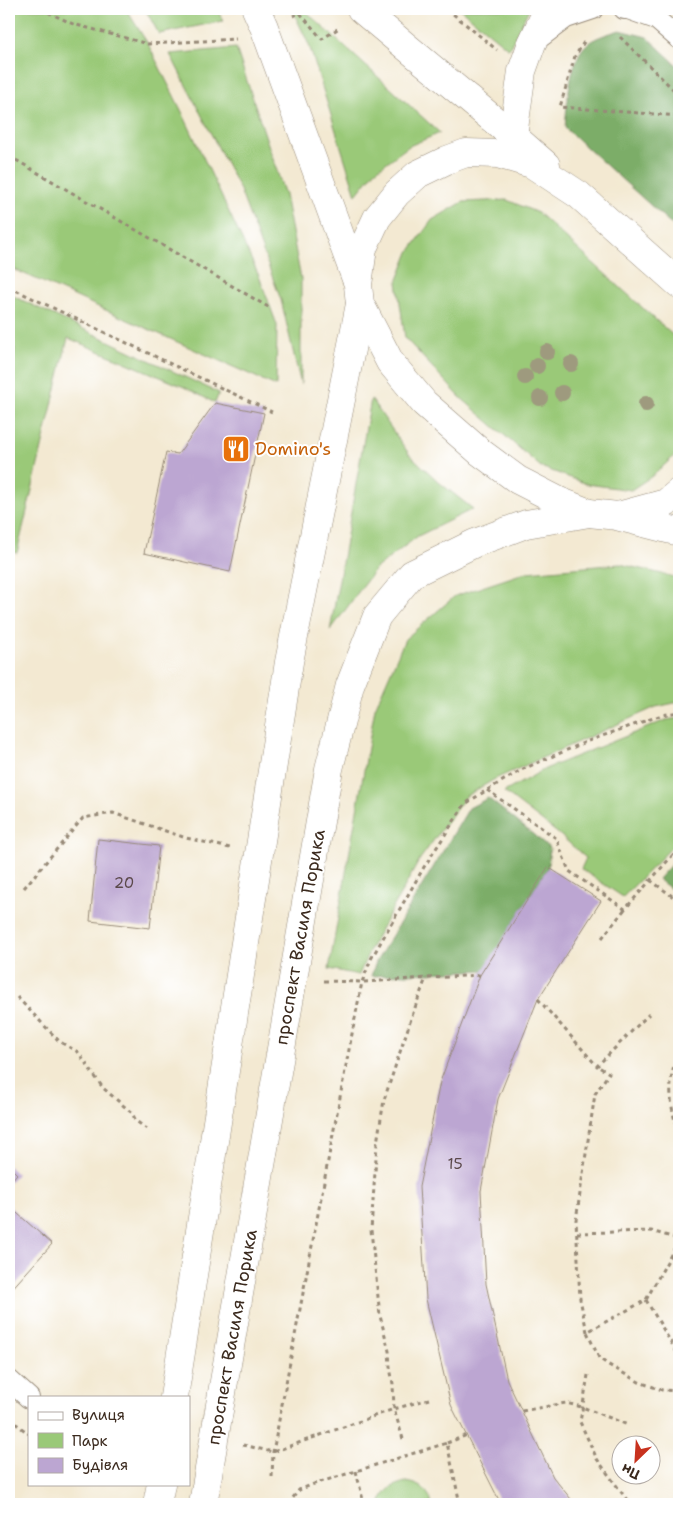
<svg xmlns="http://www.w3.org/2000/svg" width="688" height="1513" font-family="'Shantell Sans',sans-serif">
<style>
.green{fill:#9ac978;stroke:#6a7a4b}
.forest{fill:#7bad68;stroke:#5b6c43}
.building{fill:#bca6d2}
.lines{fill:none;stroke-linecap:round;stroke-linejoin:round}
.service-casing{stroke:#978a78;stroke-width:22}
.minor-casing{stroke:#978a78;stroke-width:29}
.tertiary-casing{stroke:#978a78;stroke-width:29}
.secondary-casing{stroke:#978a78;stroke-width:29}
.path{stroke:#978a78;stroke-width:3;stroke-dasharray:4 4;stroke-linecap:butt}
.service{stroke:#fff;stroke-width:20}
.minor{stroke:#fff;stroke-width:28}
.tertiary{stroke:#fff;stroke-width:28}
.secondary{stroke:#fff;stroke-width:28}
.tree{fill:#9e9a7e}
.labels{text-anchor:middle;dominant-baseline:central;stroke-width:4;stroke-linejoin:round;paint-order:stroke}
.number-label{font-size:15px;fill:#5b494b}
.food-label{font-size:18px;fill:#c56008;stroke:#fff;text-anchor:start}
.street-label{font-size:18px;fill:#3b2a1e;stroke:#fff}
</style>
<rect width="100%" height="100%" fill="#fff"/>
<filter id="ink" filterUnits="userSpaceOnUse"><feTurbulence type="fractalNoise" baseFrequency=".02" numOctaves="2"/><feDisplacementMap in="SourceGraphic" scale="10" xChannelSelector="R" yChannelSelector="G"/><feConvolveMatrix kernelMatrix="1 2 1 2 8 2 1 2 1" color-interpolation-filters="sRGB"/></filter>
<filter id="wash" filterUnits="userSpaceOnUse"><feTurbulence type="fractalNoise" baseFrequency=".0096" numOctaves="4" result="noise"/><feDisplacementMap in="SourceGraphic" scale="20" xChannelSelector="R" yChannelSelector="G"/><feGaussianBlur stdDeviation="1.12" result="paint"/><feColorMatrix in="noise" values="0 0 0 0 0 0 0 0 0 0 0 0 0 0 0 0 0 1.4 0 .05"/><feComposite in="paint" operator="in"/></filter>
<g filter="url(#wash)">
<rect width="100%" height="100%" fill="#f3e9d2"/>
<path class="green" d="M 9,9 L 126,9 L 148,44 L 182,112 L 259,276 L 277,325 L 276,386 L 9,267 Z
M 145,9 L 217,9 L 223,21 L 159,34 Z
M 292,9 L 303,9 L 440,133 L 409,146 L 375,171 L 356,195 L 309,45 Z
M 460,9 L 529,9 L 509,49 Z
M 236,48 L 285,195 L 301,279 L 301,385 L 281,300 L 240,190 L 170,54 Z
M 507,200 L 538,213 L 677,339 L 679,344 L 679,452 L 652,476 L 631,490 L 587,484 L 541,467 L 460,397 L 405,338 L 397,282 L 409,252 L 432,220 L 463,202 Z
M 9,294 L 219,393 L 215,403 L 184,387 L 68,338 L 17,553 L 9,551 L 9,387 L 15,348 L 9,344 Z
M 371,399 L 409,454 L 440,483 L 473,509 L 418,536 L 375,569 L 330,631 Z
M 620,564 L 679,578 L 679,702 L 656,707 L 495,779 L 466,796 L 420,859 L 370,949 L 359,975 L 329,969 L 375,708 L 405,639 L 455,596 L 527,572 Z
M 679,718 L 679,840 L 623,897 L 581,869 L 586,858 L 560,835 L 504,792 L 545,769 L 666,720 Z
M 406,1482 C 419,1484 429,1490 432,1504 L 380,1504 C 385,1490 392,1485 406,1482 Z"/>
<path class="forest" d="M 620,30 L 647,37 L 679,67 L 679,231 L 565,128 C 567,106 569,63 585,46 C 594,37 608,34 620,30 Z
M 488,798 L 550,848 L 548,867 L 484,970 L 371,976 L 376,962 L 469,808 Z
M 679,856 L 679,895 L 658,879 Z"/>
<g id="blocks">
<path class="building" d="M 215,403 L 264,413 L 230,572 L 144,553 L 166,452 L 178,454 Z
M 98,839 L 159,846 L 150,928 L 90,921 Z
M 548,867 L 601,901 L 538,999 L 498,1099 L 481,1191 L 486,1284 L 507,1380 L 553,1477 L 575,1504 L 501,1504 L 451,1405 L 426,1299 L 419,1187 L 440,1082 L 480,975 Z
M 9,1166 L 17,1174 L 9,1183 Z
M 9,1206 L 52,1244 L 9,1292 Z"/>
</g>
</g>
<g filter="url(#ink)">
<use href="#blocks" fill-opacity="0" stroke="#978a78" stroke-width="1"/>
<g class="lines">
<g class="service-casing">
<path id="service" d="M 624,9 L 628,9 L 656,19 L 679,39
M 534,42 L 566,18 L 593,9
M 9,1380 L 29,1398"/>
</g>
<g class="minor-casing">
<path id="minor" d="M 513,136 L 522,71 L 532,43 L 548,9"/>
</g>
<g class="tertiary-casing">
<path id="tertiary" d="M 174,1397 L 289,662 L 360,304
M 157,1504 L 161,1484
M 203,1504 L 329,769 L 350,685 L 377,616 L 412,574 L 475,543 L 526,524 L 589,513"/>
</g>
<g class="secondary-casing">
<path id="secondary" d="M 256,9 L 264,27 L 356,279
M 361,9 L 513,136 L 546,165
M 679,284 L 579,195 L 532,164 L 498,154 L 466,153 L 447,160 L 418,174 L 397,193 L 377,218 L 363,248 L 358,285 L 360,304 L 390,362 L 424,403 L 480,452 L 518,480 L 559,501 L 589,513 L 618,516 L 666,503 L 679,492
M 620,517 L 679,532"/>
</g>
<path class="path" d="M 41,9 L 73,24 L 148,44 L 236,39
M 447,9 L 497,50
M 293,16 L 300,13 L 322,39 L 339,28
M 620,37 L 679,95
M 584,42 L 575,56 L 560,107 L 679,116
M 9,156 L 270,308
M 9,287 L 272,412
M 487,790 L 556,838 L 569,871 L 625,909 L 679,848
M 650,880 L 679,901
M 24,888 L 83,818 L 113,813 L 186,838 L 230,848
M 602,938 L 625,909
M 324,981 L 362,982 L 480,975
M 17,997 L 60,1042 L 78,1052 L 103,1088 L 132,1113 L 136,1121 L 147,1129
M 538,999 L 597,1066 L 649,1014
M 679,1052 C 667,1077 669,1107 679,1133
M 577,1233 L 651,1231 L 679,1239
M 679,1240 L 646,1300 L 587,1332 L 599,1358 L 607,1364 L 639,1382 L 662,1390 L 679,1391
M 646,1300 L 679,1356
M 587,1332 L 580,1299 L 576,1220 L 595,1094 L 609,1073 L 597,1066
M 588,1375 L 580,1422 L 597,1459 L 630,1504
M 522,1411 L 566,1403 L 582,1407 L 628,1425
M 15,1423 L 29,1434
M 403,1439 L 394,1409 L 429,1399
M 447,1443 L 467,1435
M 243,1445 L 273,1452 L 394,1409 L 393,1384 L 390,1367 L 389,1351 L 380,1316 L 371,1230 L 377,1143 L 384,1100 L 413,1013 L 426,978
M 356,1471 L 364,1504
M 272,1477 L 273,1452 L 351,1039 L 362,982 L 371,959 L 424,867 L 465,804 L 487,790 L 523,769 L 588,741 L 662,715 L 679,712
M 288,1504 L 299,1490 L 314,1484 L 447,1443 L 460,1504"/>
<use href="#service" class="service"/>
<use href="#minor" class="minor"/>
<use href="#tertiary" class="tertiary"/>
<use href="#secondary" class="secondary"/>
</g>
<g class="tree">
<circle cx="547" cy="352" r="8"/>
<circle cx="571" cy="364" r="8"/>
<circle cx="537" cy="366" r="8"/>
<circle cx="525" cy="377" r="8"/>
<circle cx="562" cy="393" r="8"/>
<circle cx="540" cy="398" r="8"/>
<circle cx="646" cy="404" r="8"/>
</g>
</g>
<defs>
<g id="restaurant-square" transform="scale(1.4375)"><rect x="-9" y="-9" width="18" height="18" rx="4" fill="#e8710a" stroke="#fff"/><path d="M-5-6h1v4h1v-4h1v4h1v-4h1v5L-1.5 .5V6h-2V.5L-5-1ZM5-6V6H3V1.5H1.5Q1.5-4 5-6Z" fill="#fff"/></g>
</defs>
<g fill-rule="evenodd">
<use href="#restaurant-square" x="236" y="449"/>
</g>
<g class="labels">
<g class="number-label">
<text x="124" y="883">20</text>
<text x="455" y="1164">15</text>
</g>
<g class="food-label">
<text x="255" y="449">Domino's</text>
</g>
<g class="street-label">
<text transform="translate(300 937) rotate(-80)">проспект Василя Порика</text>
<text transform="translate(232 1337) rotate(-80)">проспект Василя Порика</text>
</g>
</g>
<rect width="688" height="1513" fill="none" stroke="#fff" stroke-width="30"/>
<rect x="28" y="1396" width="162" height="90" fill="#ffffff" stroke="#b1aaa5"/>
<rect x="38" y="1412" width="25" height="8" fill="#ffffff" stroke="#b1aaa5"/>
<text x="72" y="1420" font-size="15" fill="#3b2a1e">Вулиця</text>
<rect x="38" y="1433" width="25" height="15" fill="#9ac978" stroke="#b1aaa5"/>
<text x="72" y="1446" font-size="15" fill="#3b2a1e">Парк</text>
<rect x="38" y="1458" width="25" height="15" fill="#bca6d2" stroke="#b1aaa5"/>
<text x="72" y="1470" font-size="15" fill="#3b2a1e">Будівля</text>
<g transform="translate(636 1460) rotate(205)"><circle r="24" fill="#ffffff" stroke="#b1aaa5"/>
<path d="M0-4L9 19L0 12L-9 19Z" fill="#c8321e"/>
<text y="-8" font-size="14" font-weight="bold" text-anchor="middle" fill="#3b2a1e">Пн</text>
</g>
</svg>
